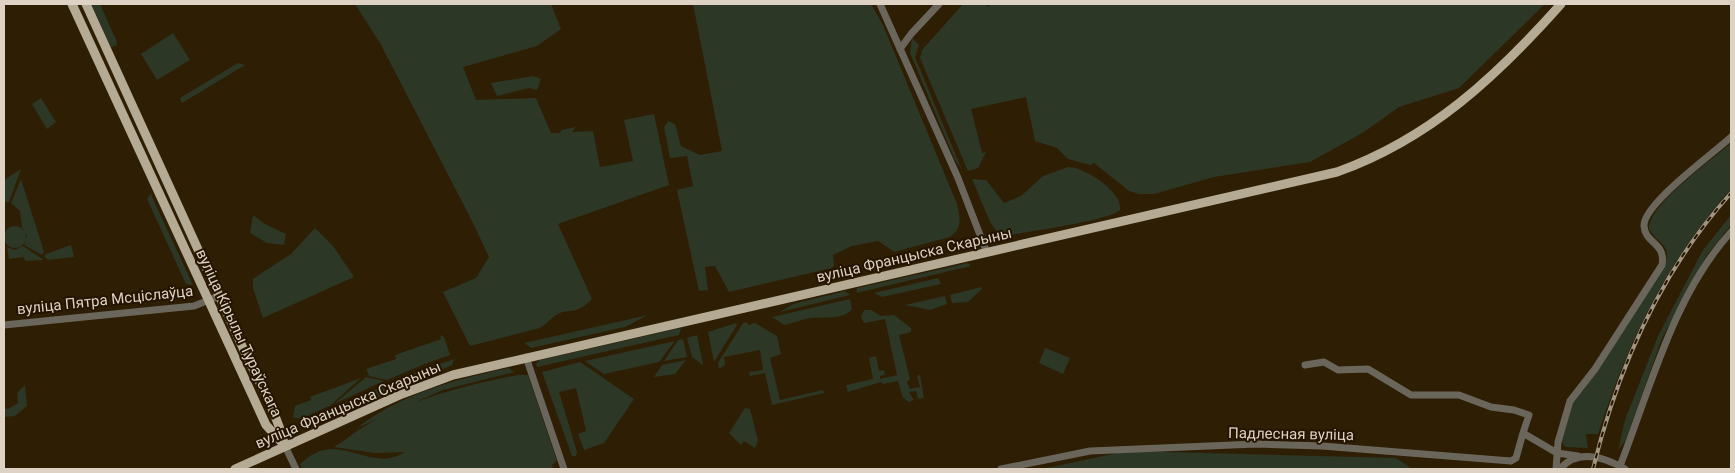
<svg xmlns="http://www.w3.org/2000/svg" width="1735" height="473" font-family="Roboto,sans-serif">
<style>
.green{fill:#2d3725}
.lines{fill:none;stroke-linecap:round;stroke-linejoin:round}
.minor{stroke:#6b665b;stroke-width:7}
.major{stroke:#b5ab94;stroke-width:9}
.rail-casing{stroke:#a19481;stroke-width:4}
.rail{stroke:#241400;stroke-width:2;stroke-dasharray:5.5;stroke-linecap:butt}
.labels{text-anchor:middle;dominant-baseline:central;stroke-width:4;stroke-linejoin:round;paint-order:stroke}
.street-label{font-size:15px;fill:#ddd2c3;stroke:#241400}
</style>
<rect width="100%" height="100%" fill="#2e1e04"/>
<path class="green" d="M 91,4 L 100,4 L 117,42 L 116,46 L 111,47 Z
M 355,4 L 551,4 L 561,29 L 537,46 L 463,67 L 476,100 L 536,98 L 551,133 L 560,133 L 561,130 L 576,127 L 572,132 L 593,131 L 600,167 L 633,161 L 624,120 L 654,114 L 669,185 L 558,224 L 592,299 C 575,317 569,307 556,315 C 550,319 547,324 540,328 L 470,346 L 443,292 L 476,278 L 489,257 L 472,221 L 380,43 Z
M 693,4 L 871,4 L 883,25 L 957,204 C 960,219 963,227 950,237 L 894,252 L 878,241 L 852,246 L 833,255 L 834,265 L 832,268 L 729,292 L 715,266 L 705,267 L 708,290 L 699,291 L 677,190 L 693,186 L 687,156 L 670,158 L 664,127 L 668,121 L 675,124 L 681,146 L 700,155 L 722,151 Z
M 963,4 L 986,4 L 988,7 L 991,4 L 1545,4 L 1459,88 L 1399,107 L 1364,132 L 1310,162 L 1214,177 L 1154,194 L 1139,194 L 1129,191 L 1094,163 L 1090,165 L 1068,159 L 1057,148 L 1035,141 L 1026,97 L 971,109 L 982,153 L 986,152 L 978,168 L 968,171 L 920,58 L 922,50 Z
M 173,33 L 190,60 L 157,80 L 141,54 Z
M 912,38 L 919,45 L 915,57 L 962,170 L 955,160 L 910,53 Z
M 238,63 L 245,65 L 182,103 L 180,98 Z
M 533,76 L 541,79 L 537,90 L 529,88 L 497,96 L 491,83 Z
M 41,98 L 56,122 L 47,129 L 32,104 Z
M 1731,143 L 1731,189 C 1665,264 1629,340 1598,434 L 1586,434 L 1588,448 L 1565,447 L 1561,441 L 1571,404 L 1665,265 C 1672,243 1658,245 1649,229 C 1648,205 1712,160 1731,143 Z
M 1068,167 C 1085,167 1123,192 1120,210 C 1109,221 1023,232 1001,237 L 990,222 L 972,179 L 986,180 L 1004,203 L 1021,196 L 1043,176 Z
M 21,169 L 9,202 L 4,202 L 4,180 Z
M 21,179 L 44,252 L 42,255 L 24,245 L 27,236 L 22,227 L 20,211 L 11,203 Z
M 151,193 L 152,197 L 193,285 L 186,284 L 147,199 Z
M 253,215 L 265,224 L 286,234 L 284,245 L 267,243 L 250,233 Z
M 1731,215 L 1731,225 L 1707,255 L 1662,338 L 1626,440 L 1618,450 L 1625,420 L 1658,336 L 1703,250 Z
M4 237a11 11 0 1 1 22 0a11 11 0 1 1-22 0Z
M 315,228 L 333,246 L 354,277 L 263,318 L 253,288 L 253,279 L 291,254 Z
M 71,245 L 74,257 L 48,260 L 44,256 L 46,254 Z
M 23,246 L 44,260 L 25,261 L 24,257 L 9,259 L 7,247 L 15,250 Z
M 968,263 L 971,266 L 856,293 L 857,288 Z
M 938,278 L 941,284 L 882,297 L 874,293 Z
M 981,287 L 982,289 L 968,302 L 952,303 L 950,295 Z
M 845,291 L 850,295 L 780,312 L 793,304 Z
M 945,296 L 947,304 L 930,310 L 905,305 Z
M 850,299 L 852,309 C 844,320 823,317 811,318 C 803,319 793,323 784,325 L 772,317 Z
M 864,310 L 871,310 L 881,316 L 894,315 L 911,328 L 911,332 L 899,335 L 910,379 L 907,382 L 910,389 L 920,387 L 917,376 L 920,375 L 924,398 L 918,399 L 916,391 L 909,392 L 914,400 L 909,402 L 903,398 L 898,381 L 883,384 L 881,382 L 848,392 L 846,385 L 873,379 L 869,358 L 876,356 L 879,371 L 884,370 L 885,375 L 880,376 L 880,379 L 897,375 L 885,319 L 864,323 L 861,317 Z
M 648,315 L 625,327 L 531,348 L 524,343 Z
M 747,322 L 748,325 L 755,323 L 777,336 L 781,354 L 770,358 L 780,400 L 823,390 L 824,393 L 772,405 L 765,373 L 750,376 L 749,372 L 763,370 L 760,350 L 724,357 L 725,365 L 719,369 L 718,363 L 743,323 Z
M 736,323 L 737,325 L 714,362 L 708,332 Z
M 681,328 L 679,335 L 537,367 L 536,364 L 540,360 Z
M 440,335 L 444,337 L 450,355 L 427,363 L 387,380 L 369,376 L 366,369 L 396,359 L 395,355 L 441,339 Z
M 697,335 L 703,364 L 703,365 L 692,357 L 687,338 Z
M 683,339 L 687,357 L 664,361 L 678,340 Z
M 675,341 L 659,362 L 604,374 L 585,361 Z
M 1045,348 L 1070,358 L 1063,374 L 1039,363 Z
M 454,359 L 452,365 L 368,402 L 334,411 L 335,408 L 404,377 Z
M 686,360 L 675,374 L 654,377 L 662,365 Z
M 580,362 L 634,399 L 604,443 L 584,450 L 578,434 L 586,431 L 576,388 L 559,392 L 577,452 L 576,456 L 572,456 L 542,372 Z
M 509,368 L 514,372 L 443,390 L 357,428 C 401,394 456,379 509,368 Z
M 518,375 L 528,375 L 557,461 L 552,465 L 553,469 L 302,469 L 300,464 C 305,460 310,455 316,453 C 345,438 373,472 405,452 L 375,453 L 334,447 C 345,441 354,432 365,426 C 411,399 466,385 518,375 Z
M 366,377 L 384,381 L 334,404 Z
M 361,378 L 331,405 L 301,419 L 293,417 L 295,406 L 311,400 L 310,397 Z
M 25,385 L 27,406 L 15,416 L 4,417 L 4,408 L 8,409 L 18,403 L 17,393 Z
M 745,408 L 750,409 L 758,441 L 755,448 L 744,441 L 741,445 L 729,433 Z
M 1127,451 L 1396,458 L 1412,469 L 1042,469 Z"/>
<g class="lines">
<path class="minor" d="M 880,4 L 958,178 L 987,253
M 900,49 L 911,34 L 939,4
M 4,325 L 194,306 L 219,296
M 526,357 L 564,469
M 1305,365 L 1324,362 L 1338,370 L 1368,369 L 1411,395 L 1459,395 L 1491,407 L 1514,410 L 1529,415 L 1523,433
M 285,446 L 296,469
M 1620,466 C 1650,389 1674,294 1731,232
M 1001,469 L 1090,451 L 1256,444 L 1322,446 L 1511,461 L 1516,458 L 1523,433 L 1557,453 L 1578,456
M 1556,469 L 1558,442 L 1570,401 L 1595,369 L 1662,265 C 1666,242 1645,244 1644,226 C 1643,204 1714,153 1731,137
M 1560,469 C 1578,448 1604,457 1625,469"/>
<path class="major" d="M 72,4 L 266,425 L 285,446
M 86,4 L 243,348 C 259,383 275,407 285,446
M 235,469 L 402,394 L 453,375 L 1337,172 C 1430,139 1497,76 1561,4"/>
<g class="rail-casing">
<path id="rail" d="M 1593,469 C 1618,367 1660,272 1731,193"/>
</g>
<use href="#rail" class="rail"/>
</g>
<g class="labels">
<g class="street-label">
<text transform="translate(914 255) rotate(-13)">вуліца Францыска Скарыны</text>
<text transform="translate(105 300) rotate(-6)">вуліца Пятра Мсціслаўца</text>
<text transform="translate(239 333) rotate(65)">вуліца Кірылы Тураўскага</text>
<text transform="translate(348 405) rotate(-23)">вуліца Францыска Скарыны</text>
<text transform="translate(1291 434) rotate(1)">Падлесная вуліца</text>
</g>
</g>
<rect width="1735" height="473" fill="none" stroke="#ddd2c3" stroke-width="10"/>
</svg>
